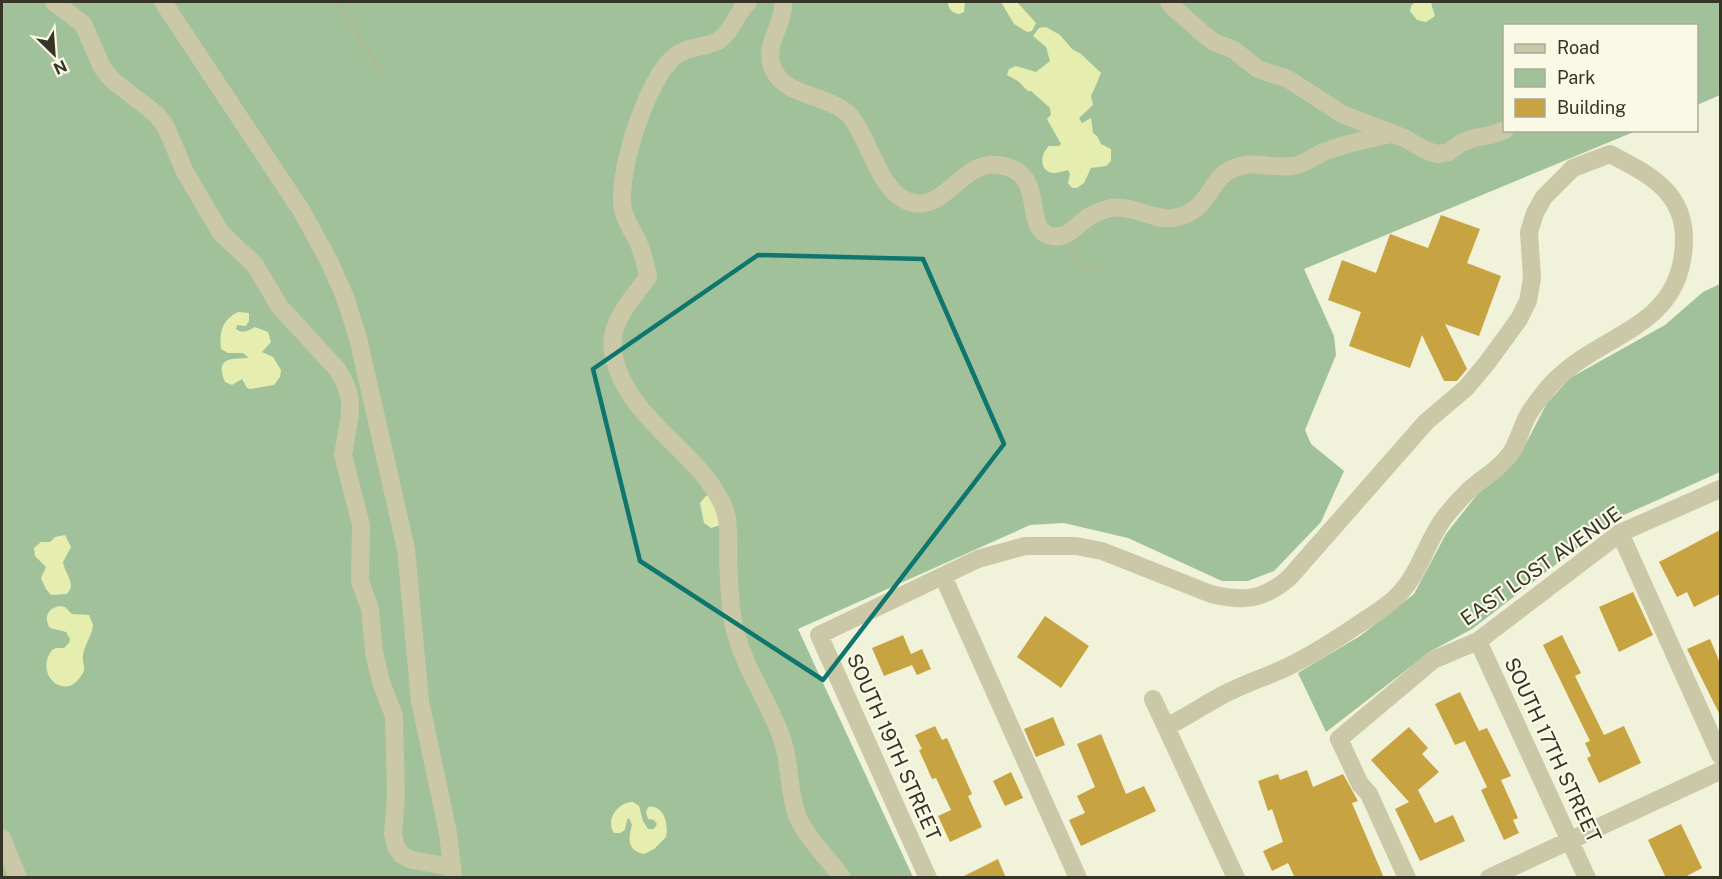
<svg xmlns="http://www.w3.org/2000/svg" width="1722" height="879" font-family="'Public Sans',sans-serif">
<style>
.green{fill:#a0c19a}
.sand{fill:#e5eeaf}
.building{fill:#c7a342}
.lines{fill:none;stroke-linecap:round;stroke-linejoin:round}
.path{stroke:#b6b390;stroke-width:4;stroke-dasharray:3 3;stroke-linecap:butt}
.minor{stroke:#cac8a6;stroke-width:18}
.marked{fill:none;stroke:#0f766e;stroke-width:4.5;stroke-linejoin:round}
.labels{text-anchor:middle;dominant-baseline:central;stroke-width:4.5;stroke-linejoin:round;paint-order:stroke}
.street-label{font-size:20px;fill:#363327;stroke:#f9f9e6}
</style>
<rect width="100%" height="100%" fill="#f1f2da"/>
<path class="green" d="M 2,2 L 1720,2 L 1720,95 L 1697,105 L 1696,26 L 1504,26 L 1504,130 L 1636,131 L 1304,269 L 1334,336 L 1336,355 L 1305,430 L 1311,444 L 1344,471 L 1321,522 L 1274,571 L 1248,581 L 1222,581 L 1128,538 L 1064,523 L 1030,525 L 798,629 L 913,877 L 2,878 Z
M 1720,284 L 1720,472 L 1615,519 L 1472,629 L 1431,651 L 1326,732 L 1298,673 L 1360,636 L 1414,594 L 1446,534 L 1476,496 L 1522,451 L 1547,403 L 1570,378 L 1665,325 L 1703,292 Z"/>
<path class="sand" d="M 948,2 L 965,2 L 964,12 L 959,14 C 952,13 948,9 948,2 Z
M 1001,2 L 1017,2 L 1036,23 L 1032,31 L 1027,32 L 1014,24 Z
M 1415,2 L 1431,3 L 1435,16 L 1426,22 L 1417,20 L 1410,11 L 1411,6 Z
M 1046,27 L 1060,35 L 1072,49 L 1081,54 L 1101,73 C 1098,80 1095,88 1091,96 L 1093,105 L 1079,118 L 1082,123 L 1091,118 L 1093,133 L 1097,136 L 1101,144 L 1111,149 L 1111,161 L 1106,166 L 1091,168 L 1084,183 L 1077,188 L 1072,188 L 1068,183 L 1070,174 L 1068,170 C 1063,171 1058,173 1053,173 C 1039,171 1040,154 1049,146 L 1059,146 L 1061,144 L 1047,119 L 1051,115 L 1050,108 L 1031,91 L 1028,91 L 1018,81 L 1007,75 L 1009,69 L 1016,66 L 1036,72 L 1050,61 L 1046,47 L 1033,36 L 1039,28 Z
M 238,312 L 249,313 L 249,321 L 246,326 L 237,325 L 236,329 C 243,334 248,331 255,327 L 268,332 L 271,342 L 262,352 L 273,357 L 281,370 L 280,377 L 274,385 L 250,389 L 247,388 L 242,379 L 232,385 L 225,382 C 214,356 233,359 249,358 L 243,353 L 228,353 L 221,349 C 219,332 222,320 238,312 Z
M 706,496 L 712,496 L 721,525 L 711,528 L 704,523 L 700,503 Z
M 65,535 L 71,547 L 63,562 C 65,575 77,583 67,594 L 51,595 L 46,589 L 41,578 L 46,567 L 35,556 L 34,548 L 41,542 L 50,542 L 55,537 Z
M 60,606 L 65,607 L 72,614 L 89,615 L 93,625 C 92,636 84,645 83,656 C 82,661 85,666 84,670 C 83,674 79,679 76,682 C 60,697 35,672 52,650 L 56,648 L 64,648 L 69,643 L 70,639 L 66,632 L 50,628 C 43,617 48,608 60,606 Z
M 633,802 L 639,806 L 643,821 L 648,829 L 654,829 L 657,824 L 654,820 L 648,819 L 646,812 L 648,807 C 664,804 669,825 666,837 L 654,849 L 644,854 C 627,851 628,838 632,825 L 629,818 L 627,820 L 625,830 L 620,833 L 614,833 C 605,820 618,802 633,802 Z"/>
<path class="building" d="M 1441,215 L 1480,229 L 1467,263 L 1501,276 L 1479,336 L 1445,324 L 1467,369 L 1457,381 L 1444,381 L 1422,335 L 1410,368 L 1349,346 L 1361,312 L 1328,300 L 1342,260 L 1376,273 L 1390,234 L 1428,248 Z
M 1720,530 L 1720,594 L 1694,607 L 1687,592 L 1677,597 L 1659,562 Z
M 1633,592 L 1653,635 L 1619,652 L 1599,607 Z
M 1045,616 L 1089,646 L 1061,688 L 1017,657 Z
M 903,635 L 911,654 L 922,649 L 931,669 L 917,675 L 912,665 L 884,676 L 872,648 Z
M 1562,635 L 1581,673 L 1575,676 L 1604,735 L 1624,726 L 1641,763 L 1599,783 L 1587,758 L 1591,756 L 1585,743 L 1590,741 L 1543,645 Z
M 1710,639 L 1720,663 L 1720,715 L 1687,649 Z
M 1460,692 L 1479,731 L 1487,728 L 1511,776 L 1501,780 L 1518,818 L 1513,820 L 1519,833 L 1504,840 L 1481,790 L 1487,787 L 1465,741 L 1455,745 L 1435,704 Z
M 1053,717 L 1065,745 L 1036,757 L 1024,729 Z
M 935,726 L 942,740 L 947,738 L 972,794 L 968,796 L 982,827 L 950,842 L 938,816 L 951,810 L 936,778 L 932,779 L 919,750 L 922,749 L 915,735 Z
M 1409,727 L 1428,748 L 1422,754 L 1439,772 L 1418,790 L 1435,823 L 1453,815 L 1465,841 L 1420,861 L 1395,809 L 1409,802 L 1371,760 Z
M 1101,734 L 1126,794 L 1144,786 L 1156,811 L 1081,846 L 1069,820 L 1085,813 L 1077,796 L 1095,787 L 1077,744 Z
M 1307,770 L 1313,787 L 1343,774 L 1358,801 L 1352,803 L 1384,878 L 1295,878 L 1288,863 L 1272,871 L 1263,851 L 1283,842 L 1272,809 L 1268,811 L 1258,781 L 1278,774 L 1280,780 Z
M 1011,772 L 1023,798 L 1005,806 L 993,781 Z
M 1681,824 L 1702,868 L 1683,878 L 1666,878 L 1648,840 Z
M 998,859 L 1006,878 L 960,878 Z"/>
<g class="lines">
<path class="path" d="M 337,2 L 383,73
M 1071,249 L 1083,266 L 1094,271"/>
<path class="minor" d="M 54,2 L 83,24 L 102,67 L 111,79 L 156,114 L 165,125 L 185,172 L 221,233 L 255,265 L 280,307 L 337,369 L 345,383 L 350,399 L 350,414 L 343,455 L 361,525 L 360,581 L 370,609 L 374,652 L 381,682 L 394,716 L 396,796 L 393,834 L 396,847 L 402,855 L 412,860 L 452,867
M 163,2 L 301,210 L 329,261 L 345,297 L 358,338 L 406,549 L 420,701 L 448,833 L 453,876
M 748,2 C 737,12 733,29 721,39 C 709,48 689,45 675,56 C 647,78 616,175 623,209 C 625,221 633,231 638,242 C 643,253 646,265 648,277 C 630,302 606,324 614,357 C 628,419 694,448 721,501 C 730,518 728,536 728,555 C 729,579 729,603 734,627 C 743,665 765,695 779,731 C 791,758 787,788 797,815 C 806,838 828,857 842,878
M 783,2 C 785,22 766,41 771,63 C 780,99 831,93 851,117 C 870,140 880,196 913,203 C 945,210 962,162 996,165 C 1051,169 1019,230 1052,236 C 1069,239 1077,224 1090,216 C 1095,213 1102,211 1107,209 C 1128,202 1152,221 1173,218 C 1210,213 1208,178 1234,168 C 1256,160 1272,169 1293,166 C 1304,165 1315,155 1326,151 C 1346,143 1370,139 1391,134
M 1169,2 L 1175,9 L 1206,36 L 1214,42 L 1234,50 L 1258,69 L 1288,79 L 1342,114 L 1404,138 L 1427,151 L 1438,154 L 1449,152 L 1461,143 L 1474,138 L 1491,135 L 1505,130
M 1620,533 L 1720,755
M 943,576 L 1078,878
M 1478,641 L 1587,878
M 1153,699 L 1236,878
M 2,838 L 18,878
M 928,878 L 819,635 L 978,559 L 1025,546 L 1076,546 L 1102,551 L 1211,594 C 1244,602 1263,600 1289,578 L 1426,422 L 1466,388 L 1487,363 L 1519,319 L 1528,301 L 1532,278 L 1529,232 L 1535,213 L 1544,197 L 1573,168 L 1610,154 C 1648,174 1685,191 1684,241 C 1682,333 1596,331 1547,389 C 1541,397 1533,406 1528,415 C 1520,429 1518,447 1506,459 C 1495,472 1480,480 1468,491 C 1460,499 1451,509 1444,518 C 1427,541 1420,571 1401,592 C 1391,604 1377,612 1365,620 C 1338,638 1313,655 1283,669 C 1263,678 1241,685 1221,696 C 1202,706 1185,718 1166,727
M 1407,878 L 1369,794 L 1360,784 L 1339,739 L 1433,660 L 1478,641 L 1620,533 L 1720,489
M 1489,878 L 1720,771"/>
</g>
<path class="marked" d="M 758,255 L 923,259 L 1004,444 L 823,680 L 640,561 L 593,369 Z"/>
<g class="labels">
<g class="street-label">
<text transform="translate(1541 566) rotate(-35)">EAST LOST AVENUE</text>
<text transform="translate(894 747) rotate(66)">SOUTH 19TH STREET</text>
<text transform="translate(1553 750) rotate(65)">SOUTH 17TH STREET</text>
</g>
</g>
<rect width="1722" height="879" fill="none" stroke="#363327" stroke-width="6"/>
<rect x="1503" y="24" width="195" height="108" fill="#f9f9e6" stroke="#abaa9a" stroke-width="1.5"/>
<rect x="1515" y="44" width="30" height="9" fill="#cac8a6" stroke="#abaa9a" stroke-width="1.5"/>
<text x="1557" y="54" font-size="18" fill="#363327">Road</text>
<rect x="1515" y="69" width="30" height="18" fill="#a0c19a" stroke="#abaa9a" stroke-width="1.5"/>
<text x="1557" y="84" font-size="18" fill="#363327">Park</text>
<rect x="1515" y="99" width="30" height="18" fill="#c7a342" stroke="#abaa9a" stroke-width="1.5"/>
<text x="1557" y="114" font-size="18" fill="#363327">Building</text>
<g transform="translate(54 54) rotate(155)" stroke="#f9f9e6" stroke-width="4.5" paint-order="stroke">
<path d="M0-4.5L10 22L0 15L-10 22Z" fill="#363327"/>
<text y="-9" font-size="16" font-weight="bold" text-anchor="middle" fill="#363327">N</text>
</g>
</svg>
